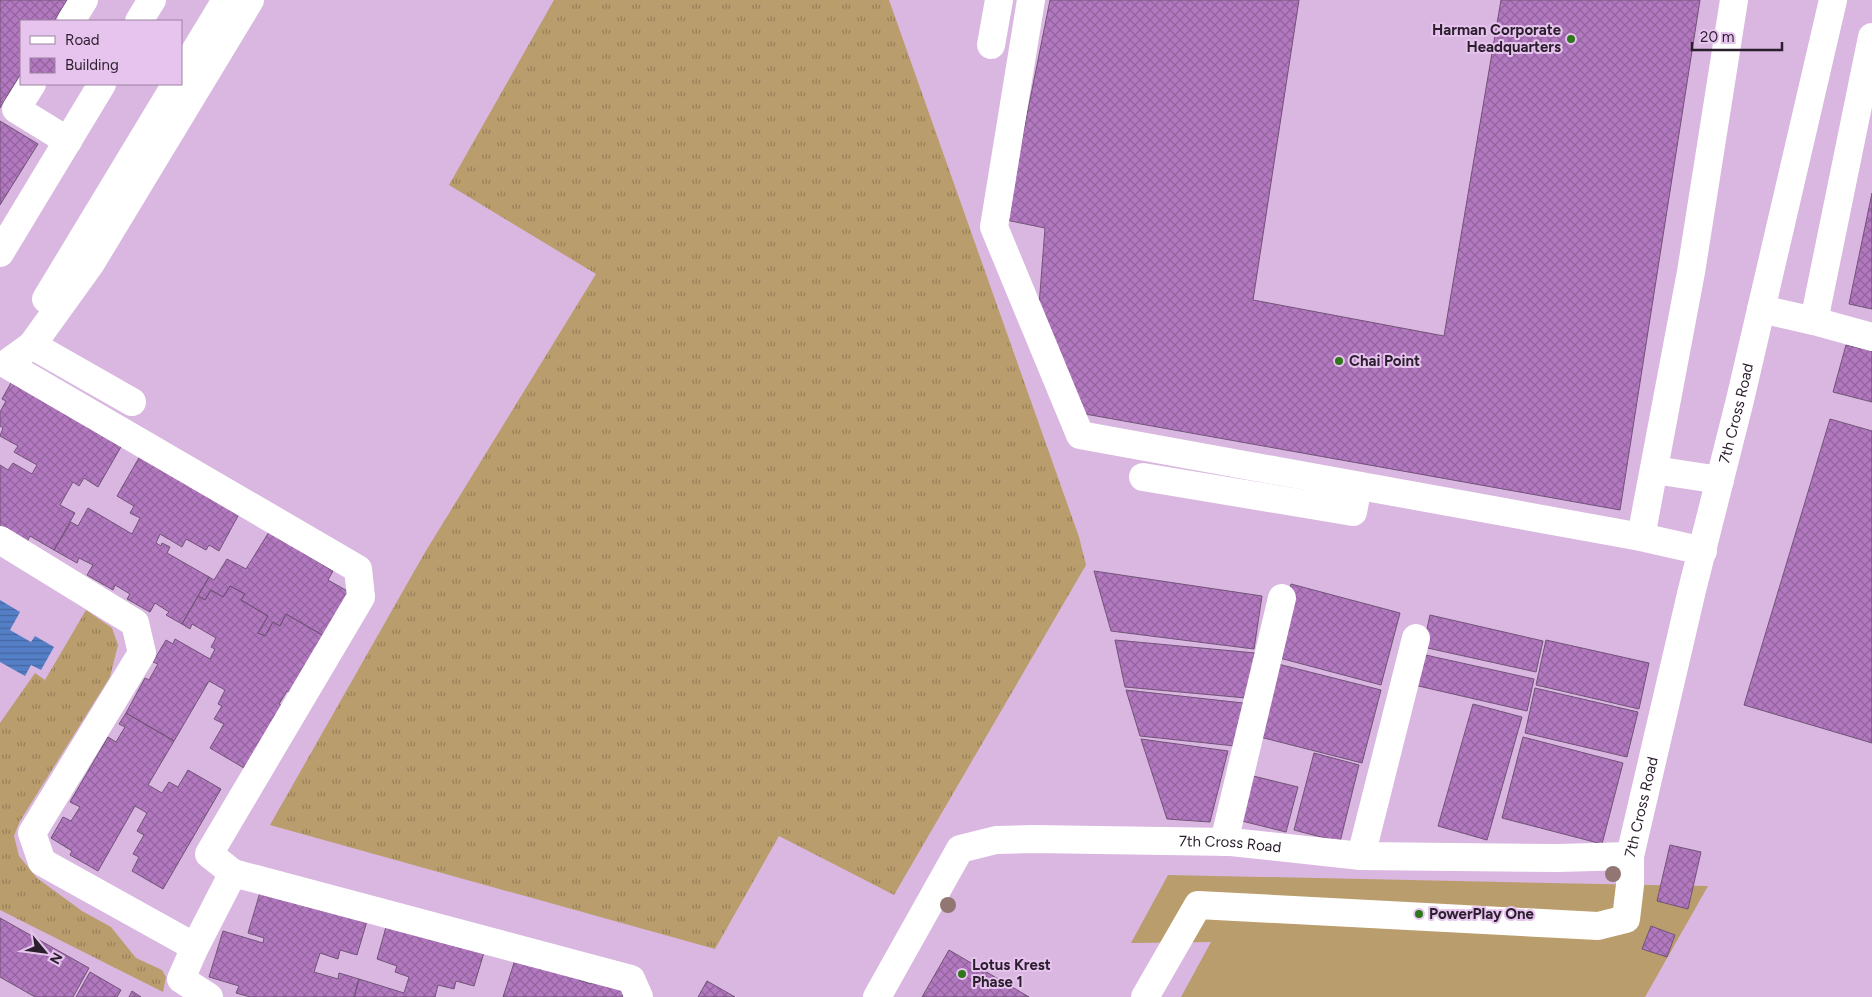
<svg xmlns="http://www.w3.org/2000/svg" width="1872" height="997" font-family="Figtree,sans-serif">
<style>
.grass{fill:url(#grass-tufts)}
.garden{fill:#ba9d6c}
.water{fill:url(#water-rules)}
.building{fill:url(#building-cross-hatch);stroke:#715378}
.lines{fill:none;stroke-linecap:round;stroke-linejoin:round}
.minor{stroke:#fff;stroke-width:28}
.tree{fill:#917674}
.poi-dot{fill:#2e771c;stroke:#e6c4ee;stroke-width:2}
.labels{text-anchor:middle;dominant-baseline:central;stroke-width:4;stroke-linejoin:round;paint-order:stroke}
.poi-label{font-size:15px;font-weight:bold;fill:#2b1e2d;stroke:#e6c4ee;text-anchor:start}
.street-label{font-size:15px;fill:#2b1e2d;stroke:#e6c4ee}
</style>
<defs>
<pattern id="grass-tufts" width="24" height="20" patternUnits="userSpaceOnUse" patternTransform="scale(1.25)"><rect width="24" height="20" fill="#ba9d6c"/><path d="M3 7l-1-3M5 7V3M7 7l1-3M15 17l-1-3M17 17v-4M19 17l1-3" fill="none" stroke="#977f59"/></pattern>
<pattern id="water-rules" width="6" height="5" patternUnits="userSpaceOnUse" patternTransform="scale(1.25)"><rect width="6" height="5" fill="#547fc7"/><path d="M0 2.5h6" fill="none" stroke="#4667a2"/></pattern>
<pattern id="building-cross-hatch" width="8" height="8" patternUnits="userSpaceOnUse" patternTransform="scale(1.25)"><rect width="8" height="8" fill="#b379c0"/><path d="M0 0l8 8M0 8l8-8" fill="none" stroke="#92639c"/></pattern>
</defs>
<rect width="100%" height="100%" fill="#d9b7e0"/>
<path class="grass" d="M 554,0 L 889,0 L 1079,537 L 1086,565 L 894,895 L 779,836 L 715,949 L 270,825 L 424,554 L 596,274 L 449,185 Z
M 86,610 L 112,628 L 118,645 L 110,677 L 20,821 L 14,836 L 19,856 L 37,878 L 82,911 L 111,927 L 136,958 L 162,970 L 166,977 L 163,992 L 0,910 L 0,723 L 35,673 L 45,680 Z"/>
<path class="garden" d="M 1168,875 L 1649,885 L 1708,886 L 1645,997 L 1181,997 L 1211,942 L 1131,943 Z"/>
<path class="water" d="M 0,600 L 20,612 L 10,630 L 31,642 L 35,636 L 54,647 L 41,670 L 31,665 L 25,676 L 0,662 Z"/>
<path class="building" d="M 0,0 L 67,0 L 54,21 L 21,21 L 21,73 L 0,108 Z
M 1050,0 L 1299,0 L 1253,300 L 1444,336 L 1501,0 L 1700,0 L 1620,510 L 1085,414 L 1039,306 L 1045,228 L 1006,220 Z
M 0,121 L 38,144 L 0,205 Z
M 1872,193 L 1872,309 L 1849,304 Z
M 1846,345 L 1872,351 L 1872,402 L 1833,392 Z
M 12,381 L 122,445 L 98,487 L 84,478 L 79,486 L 73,482 L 60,505 L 75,513 L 54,550 L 30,536 L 26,544 L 0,528 L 0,465 L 8,470 L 13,463 L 32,474 L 37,465 L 14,452 L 18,446 L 0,436 L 3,428 L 0,426 L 0,412 L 6,401 L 2,399 Z
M 1830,419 L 1872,431 L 1872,743 L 1744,705 Z
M 140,456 L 239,514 L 219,551 L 209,545 L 206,550 L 186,539 L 182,547 L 160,534 L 156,543 L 161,546 L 162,543 L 170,547 L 167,553 L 209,577 L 182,624 L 166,615 L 169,612 L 155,603 L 150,612 L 127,599 L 130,594 L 115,585 L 113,590 L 87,575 L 93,565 L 79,558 L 77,563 L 54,550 L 71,522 L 78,526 L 88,508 L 132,534 L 140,518 L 130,513 L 134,506 L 117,496 Z
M 269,532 L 333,571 L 328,580 L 349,592 L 324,636 L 286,614 L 280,626 L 273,622 L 265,636 L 258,633 L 268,616 L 241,600 L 245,594 L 230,586 L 223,597 L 211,590 L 205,600 L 198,596 L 209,577 L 214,580 L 227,559 L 246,569 Z
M 1094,571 L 1262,596 L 1254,649 L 1111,631 Z
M 1291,584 L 1400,613 L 1381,685 L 1272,656 Z
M 230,586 L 245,594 L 241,600 L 268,616 L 258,633 L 265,636 L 273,622 L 280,626 L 286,614 L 324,636 L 291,693 L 287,691 L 279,704 L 286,708 L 244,768 L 210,748 L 224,724 L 214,719 L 222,706 L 218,704 L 225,690 L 209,681 L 174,741 L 126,713 L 145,678 L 149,680 L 158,664 L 153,662 L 166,640 L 173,644 L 175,639 L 210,659 L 215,649 L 211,647 L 216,638 L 192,624 L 190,629 L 182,624 L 198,596 L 205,600 L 211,590 L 223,597 Z
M 1430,615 L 1543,641 L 1536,672 L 1423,647 Z
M 1115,640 L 1255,653 L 1246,698 L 1125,687 Z
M 1546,640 L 1649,663 L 1639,709 L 1536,685 Z
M 1421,654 L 1534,679 L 1527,711 L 1414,685 Z
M 1274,663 L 1381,690 L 1362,763 L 1256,736 Z
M 1535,688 L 1638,712 L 1627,757 L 1525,733 Z
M 1126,690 L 1243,703 L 1235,746 L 1140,736 Z
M 1473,704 L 1522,717 L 1487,840 L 1438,826 Z
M 126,713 L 174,741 L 148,785 L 162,793 L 169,782 L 178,787 L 188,770 L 221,789 L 163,889 L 132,871 L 139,857 L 133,854 L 144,835 L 137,831 L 147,813 L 135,806 L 98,871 L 70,855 L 72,851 L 51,838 L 63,817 L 71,821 L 80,807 L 70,802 L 108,737 L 116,742 L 125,727 L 119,724 Z
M 1523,737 L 1623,763 L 1602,844 L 1502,818 Z
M 1141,739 L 1228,751 L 1210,822 L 1167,819 Z
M 1314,753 L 1359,765 L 1340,842 L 1294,830 Z
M 1245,774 L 1298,787 L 1286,832 L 1234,819 Z
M 1670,845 L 1701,852 L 1688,909 L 1657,901 Z
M 261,889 L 367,921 L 357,955 L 340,950 L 338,959 L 320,953 L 314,972 L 338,979 L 339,973 L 359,979 L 354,997 L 250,997 L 236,993 L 239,986 L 209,977 L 223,931 L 263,943 L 264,938 L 248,933 Z
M 0,918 L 89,968 L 73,997 L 35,997 L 0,977 Z
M 388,920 L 485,949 L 474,986 L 456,981 L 454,989 L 438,985 L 435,997 L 354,997 L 359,979 L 404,993 L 409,977 L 395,972 L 397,966 L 377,959 Z
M 1651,926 L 1675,935 L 1667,957 L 1642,949 Z
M 949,950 L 1029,997 L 922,997 Z
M 515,960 L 581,972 L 579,980 L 591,984 L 593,979 L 625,988 L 622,997 L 503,997 Z
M 90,972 L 121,990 L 117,997 L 76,997 Z
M 707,981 L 735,997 L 698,997 Z
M 132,991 L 141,997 L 129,997 Z"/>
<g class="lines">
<g class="minor">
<path d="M 1031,0 L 994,227 L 1080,435 L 1641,537 L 1691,272 L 1734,0"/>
<path d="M 71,21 L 84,0"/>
<path d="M 139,21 L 152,0"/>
<path d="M 1872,37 L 1814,321 L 1872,337"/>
<path d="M 991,45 L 999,0"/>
<path d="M 181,74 L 226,0"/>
<path d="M 32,84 L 16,109 L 68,141"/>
<path d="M 0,253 L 102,84"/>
<path d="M 46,299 L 176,84"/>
<path d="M 1761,309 L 1814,321"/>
<path d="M 32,345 L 132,402"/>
<path d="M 6,364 L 358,569 L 361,597 L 209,854 L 233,873 L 631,979 L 639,997"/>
<path d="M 6,364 L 32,345 L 91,263 L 250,0"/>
<path d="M 1654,470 L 1720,480"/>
<path d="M 1143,477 L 1353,512 L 1358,486"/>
<path d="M 1641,537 L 1703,551"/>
<path d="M 0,540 L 135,623 L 142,653 L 32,833 L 42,862 L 195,947"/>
<path d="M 1224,842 L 1282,598"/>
<path d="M 1361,856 L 1416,638"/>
<path d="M 209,997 L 181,979 L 195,947 L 233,873"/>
<path id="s1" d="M 877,997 L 960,849 L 996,840 L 1033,839 L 1231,842 L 1361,856 L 1558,858 L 1630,856"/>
<path id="s2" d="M 1145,997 L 1198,905 L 1598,926 L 1626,919 L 1630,885 L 1630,856 L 1692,590 L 1740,400 L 1833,0"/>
</g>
</g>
<g class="tree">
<circle cx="1613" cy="874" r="8"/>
<circle cx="948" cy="905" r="8"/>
</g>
<g class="poi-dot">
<circle cx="1571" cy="39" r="5"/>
<circle cx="1339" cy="361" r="5"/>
<circle cx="1419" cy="914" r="5"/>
<circle cx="962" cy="974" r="5"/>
</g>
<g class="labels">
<g class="poi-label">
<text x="1561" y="30" text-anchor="end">Harman Corporate<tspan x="1561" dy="17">Headquarters</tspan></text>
<text x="1349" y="361">Chai Point</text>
<text x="1429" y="914">PowerPlay One</text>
<text x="972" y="965">Lotus Krest<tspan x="972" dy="17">Phase 1</tspan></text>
</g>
<g class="street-label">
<text stroke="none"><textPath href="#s2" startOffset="1054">7th Cross Road</textPath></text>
<text stroke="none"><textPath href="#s2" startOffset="649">7th Cross Road</textPath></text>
<text stroke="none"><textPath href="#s1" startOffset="441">7th Cross Road</textPath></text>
</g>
</g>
<rect x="20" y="20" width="162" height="65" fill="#e6c4ee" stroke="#9b82a1"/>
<rect x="30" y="36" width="25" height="8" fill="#ffffff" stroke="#9b82a1"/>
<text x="65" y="45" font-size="15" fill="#2b1e2d">Road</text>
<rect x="30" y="58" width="25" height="15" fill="url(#building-cross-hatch)" stroke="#9b82a1"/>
<text x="65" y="70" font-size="15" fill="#2b1e2d">Building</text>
<g transform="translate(45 952) rotate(119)" stroke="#e6c4ee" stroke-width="4" paint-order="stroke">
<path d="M0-4L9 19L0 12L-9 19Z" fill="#2b1e2d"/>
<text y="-8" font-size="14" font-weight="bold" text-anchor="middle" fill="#2b1e2d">N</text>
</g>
<path d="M1692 42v8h90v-8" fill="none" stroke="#2b1e2d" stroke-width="2.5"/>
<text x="1700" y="42" font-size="15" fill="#2b1e2d" stroke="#e6c4ee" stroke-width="4" paint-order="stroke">20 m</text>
</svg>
